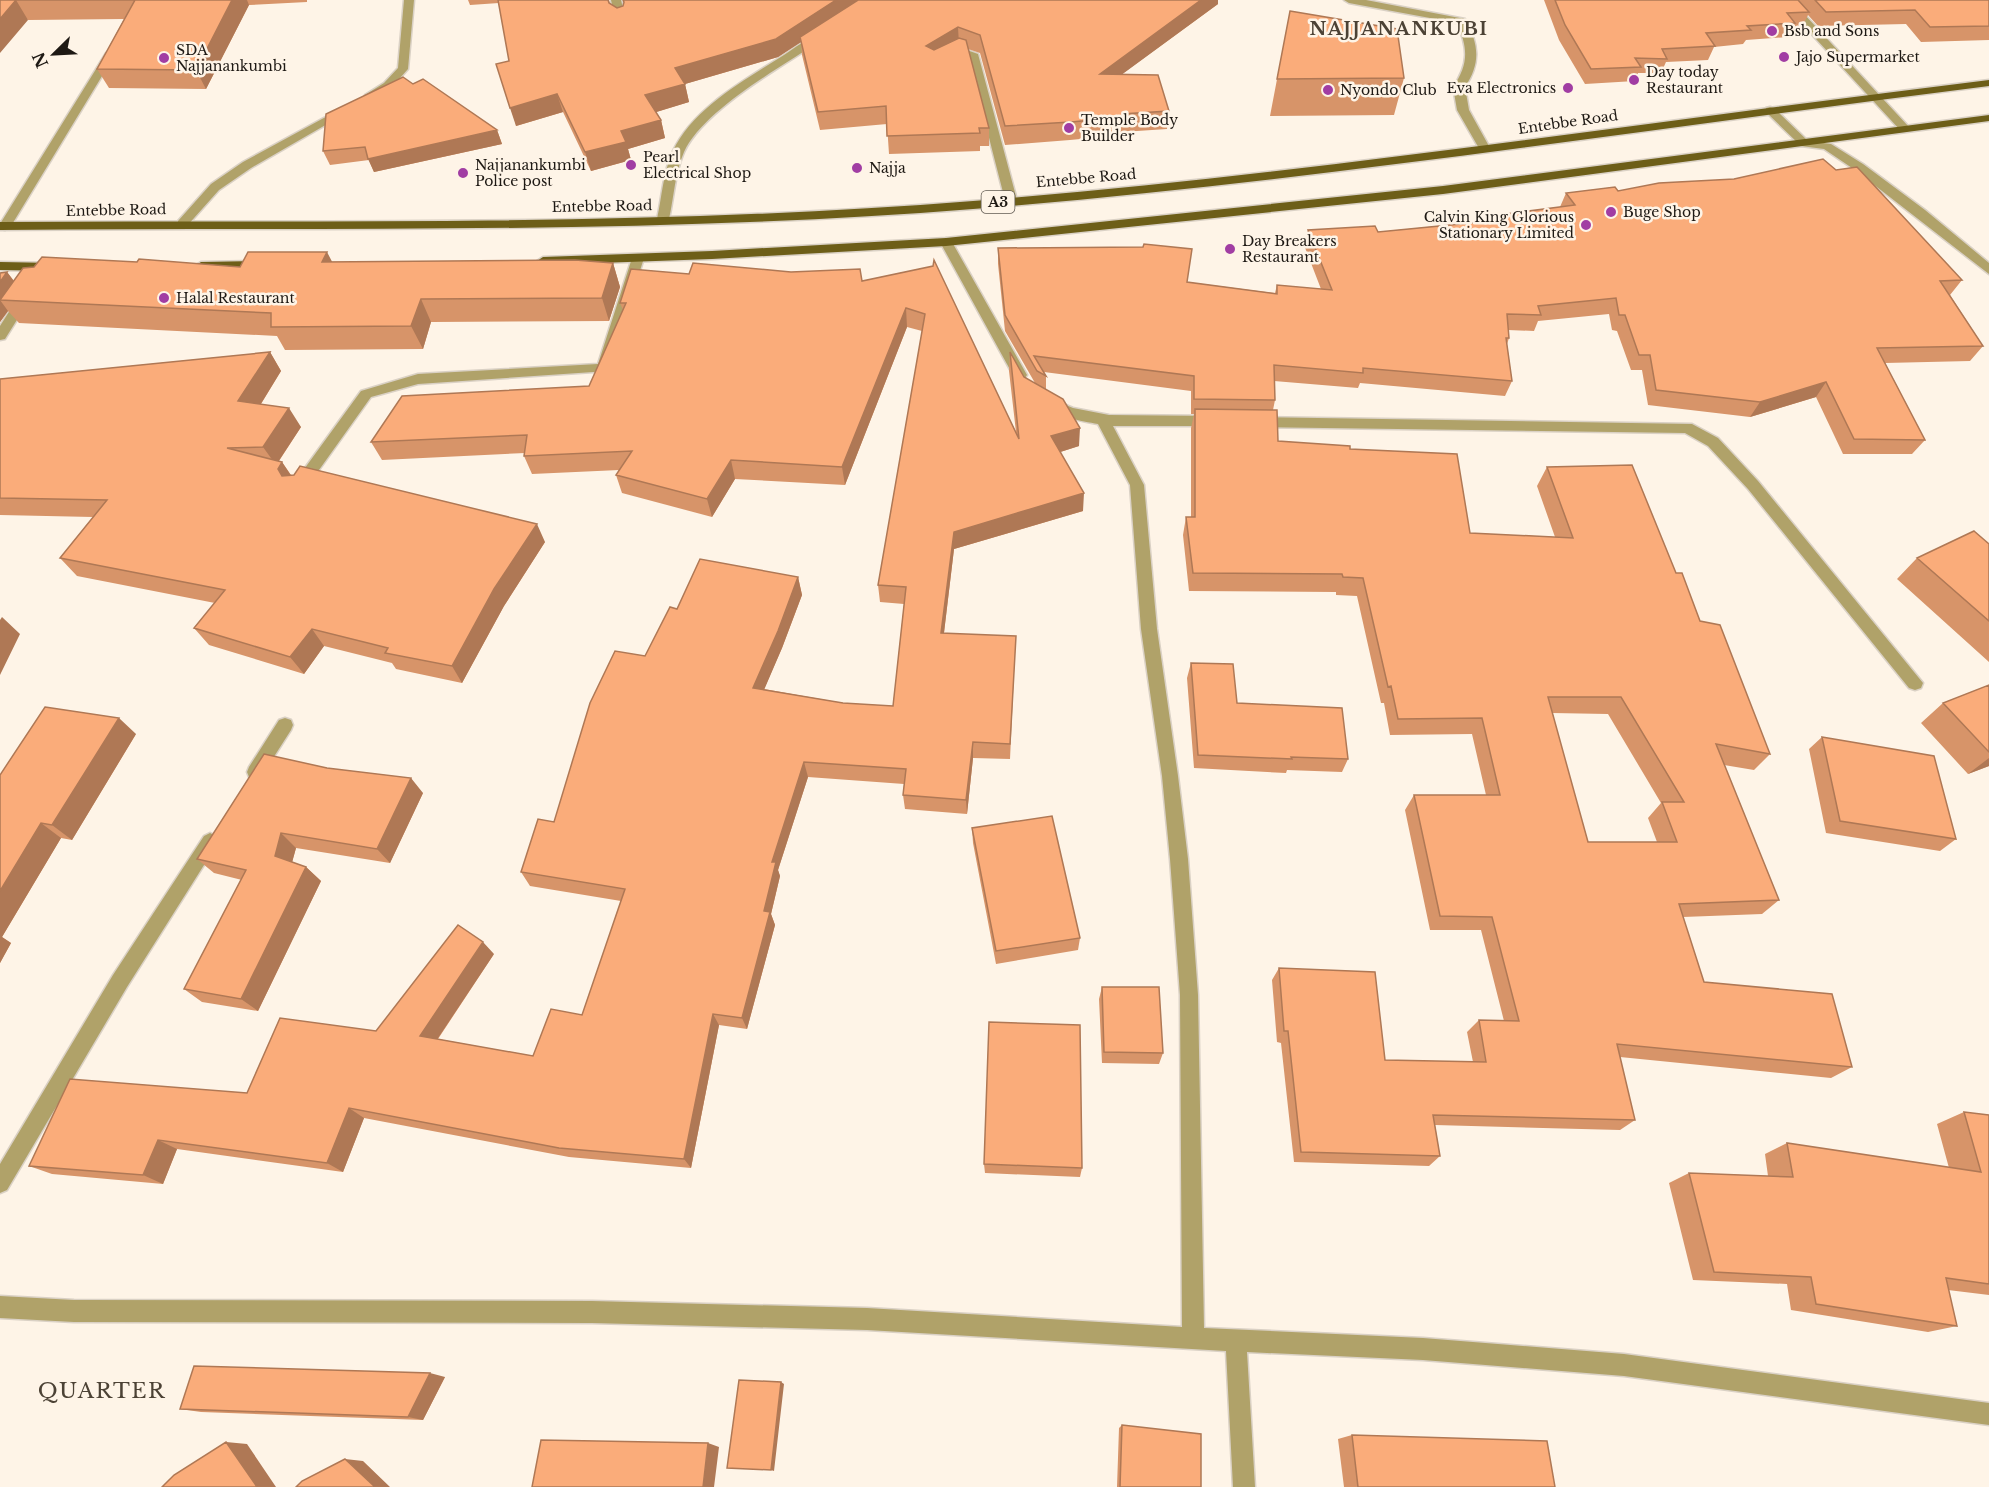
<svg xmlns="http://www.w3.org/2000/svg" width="1989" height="1487" font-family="'Libre Baskerville',serif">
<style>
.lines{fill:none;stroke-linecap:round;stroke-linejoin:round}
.service-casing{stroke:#dad1c5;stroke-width:3}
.minor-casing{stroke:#dad1c5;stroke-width:3}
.primary-casing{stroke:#dad1c5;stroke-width:3}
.service{fill:#b0a269;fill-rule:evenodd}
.minor{fill:#b0a269;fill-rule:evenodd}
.primary{fill:#6d5e18;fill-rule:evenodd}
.wall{fill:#d79469;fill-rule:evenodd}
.shaded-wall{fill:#af7855}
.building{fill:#faac7a;stroke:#af7855;stroke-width:1.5;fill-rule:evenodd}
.poi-dot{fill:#a13da3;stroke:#fef4e7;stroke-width:2}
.labels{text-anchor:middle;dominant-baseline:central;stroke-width:5;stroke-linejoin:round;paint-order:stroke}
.far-poi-label{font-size:14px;fill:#1e1914;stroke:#fef4e7;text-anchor:start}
.far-street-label{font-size:14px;fill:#1e1914;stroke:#fef4e7}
.shield{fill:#fef4e7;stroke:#615b53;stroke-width:1.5}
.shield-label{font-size:14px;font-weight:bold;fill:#1e1914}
.far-district-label{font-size:18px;font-weight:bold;letter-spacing:1.5px;fill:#4c4235;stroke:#fef4e7}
.near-quarter-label{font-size:21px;letter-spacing:1.5px;fill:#4c4235;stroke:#fef4e7}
</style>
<rect width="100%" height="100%" fill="#fef4e7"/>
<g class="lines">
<g class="service-casing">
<path id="service" d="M 1344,0 L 1366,0 L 1465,19 C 1479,44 1481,63 1465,87 L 1469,110 L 1490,148 L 1488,150 L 1480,150 L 1457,110 L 1453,87 C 1469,64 1468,48 1457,23 L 1349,3 Z
M 958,47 L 978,54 L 1017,200 L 1015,203 L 1007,203 L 1005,200 L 968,56 L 959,54 L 949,58 L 944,55 Z
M 111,50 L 116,53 L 11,226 L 5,230 L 1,229 L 0,224 L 106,53 Z"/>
</g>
<g class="minor-casing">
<path id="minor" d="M 404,0 L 414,0 L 408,69 L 392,87 L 373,99 L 365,99 L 365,95 L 384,83 L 398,68 Z
M 611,0 L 621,0 L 626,21 L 625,23 L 621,24 L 616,21 Z
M 1780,0 L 1791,0 L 1909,127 L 1909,131 L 1901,131 Z
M 819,34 L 823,35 L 823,39 C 783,66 704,109 684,152 C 675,172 674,197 669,219 L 667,222 L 659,222 L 657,219 C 662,197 663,172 673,151 C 693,108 745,80 784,55 C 795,48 807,38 819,34 Z
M 344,107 L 350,110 L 348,112 L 251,168 L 219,190 L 186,227 L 178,227 L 178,221 L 211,184 L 243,162 Z
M 1770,107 L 1774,108 L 1808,141 L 1831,144 L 1863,164 L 1925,210 L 1989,263 L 1989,274 L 1855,170 L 1824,149 L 1801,146 L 1766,112 L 1766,108 Z
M 946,238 L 952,242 L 1027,375 L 1025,378 L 1015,378 L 1013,375 L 940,242 Z
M 638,254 L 644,258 L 608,371 L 418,384 L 371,397 L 304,491 L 294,491 L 292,487 L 294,483 L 361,391 L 418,374 L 598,364 L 632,258 Z
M 24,295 L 30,299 L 5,339 L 0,340 L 0,326 L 19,296 Z
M 1051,399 L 1073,408 L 1109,415 L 1214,416 L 1221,421 L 1214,426 L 1113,426 L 1144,485 L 1157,629 L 1178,776 L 1188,859 L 1198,995 L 1204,1328 L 1423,1338 L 1624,1354 L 1989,1403 L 1989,1425 L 1624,1376 L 1423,1360 L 1247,1352 L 1255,1487 L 1233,1487 L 1226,1351 L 867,1330 L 592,1323 L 74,1322 L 0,1318 L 0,1296 L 74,1300 L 592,1301 L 867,1308 L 1182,1327 L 1180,995 L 1170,859 L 1162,776 L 1141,629 L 1130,485 L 1098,424 C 1082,421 1054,417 1044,404 L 1046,401 Z
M 1255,417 L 1692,424 L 1718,438 L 1758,481 L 1923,683 L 1921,688 L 1915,690 L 1909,688 L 1748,489 L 1708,446 L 1685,433 L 1255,427 L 1248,422 Z
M 285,718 L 291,720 L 293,725 L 291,730 L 261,777 L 255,779 L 249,777 L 247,772 L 249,767 L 279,720 Z
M 210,833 L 216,836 L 219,841 L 216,846 L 127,987 L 7,1190 L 0,1193 L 0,1164 L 113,975 L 204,836 Z"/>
</g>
<g class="primary-casing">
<path id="primary" d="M 1989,80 L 1989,86 C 1651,128 1313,182 973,209 C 649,235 324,227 0,230 L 0,222 C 324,220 649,227 973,201 C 1313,174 1651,121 1989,80 Z
M 1989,115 L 1989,121 L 1443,194 L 946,246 L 712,259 L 543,265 L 537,261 L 543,257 L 712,251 L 946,238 L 1443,186 Z
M 262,261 L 268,265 L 266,268 L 201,270 L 195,266 L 201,262 Z
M 0,262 L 55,263 L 61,267 L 55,271 L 0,270 Z"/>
</g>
<use href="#service" class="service"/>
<use href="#minor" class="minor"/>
<use href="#primary" class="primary"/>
</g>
<path class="wall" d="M 0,0 L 307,0 L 307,2 L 249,5 L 206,89 L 109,88 L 97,69 L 124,19 L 28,20 Z
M 468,0 L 609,0 L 610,4 L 617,8 L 1218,4 L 1122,74 L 1169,111 L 1167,129 L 1122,132 L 1122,135 L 1070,140 L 1005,145 L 980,53 L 968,49 L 989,128 L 989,146 L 980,146 L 980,151 L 889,154 L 887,124 L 820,130 L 802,55 L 801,42 L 778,57 L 685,84 L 689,102 L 656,112 L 661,120 L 665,138 L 628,149 L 631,160 L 591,171 L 563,112 L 516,126 L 509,61 L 499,3 L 470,5 Z
M 1544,0 L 1989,0 L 1989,40 L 1921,42 L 1906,24 L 1818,26 L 1808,15 L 1802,27 L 1793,27 L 1788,37 L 1746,40 L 1743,44 L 1714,47 L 1708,60 L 1666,62 L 1661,73 L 1638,73 L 1635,81 L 1585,84 L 1559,40 Z
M 1290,11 L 1404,78 L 1394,115 L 1270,116 Z
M 413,84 L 497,130 L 502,144 L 374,172 L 369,160 L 330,165 L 323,151 Z
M 1618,191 L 1962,280 L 1950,295 L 1983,346 L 1970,361 L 1885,363 L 1925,440 L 1912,454 L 1843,454 L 1816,397 L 1750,417 L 1648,405 L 1642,370 L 1631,370 L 1617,331 L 1612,330 L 1609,314 L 1538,321 L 1534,331 L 1508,330 L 1509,338 L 1507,344 L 1512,381 L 1505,396 L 1360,383 L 1358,388 L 1274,381 L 1275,400 L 1273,410 L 1278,441 L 1350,449 L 1470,533 L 1555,537 L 1537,486 L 1547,467 L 1676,573 L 1700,621 L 1770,754 L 1754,770 L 1724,765 L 1779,900 L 1762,914 L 1683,917 L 1704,982 L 1852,1067 L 1831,1078 L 1620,1057 L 1635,1120 L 1620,1130 L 1435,1125 L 1440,1156 L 1429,1166 L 1294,1162 L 1281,1043 L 1277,1042 L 1272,980 L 1279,968 L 1385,1060 L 1473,1062 L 1467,1032 L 1479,1020 L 1504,1021 L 1481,930 L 1430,930 L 1405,810 L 1414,795 L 1486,795 L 1472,734 L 1390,735 L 1384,703 L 1381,703 L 1357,596 L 1336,595 L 1336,592 L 1189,591 L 1183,535 L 1186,517 L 1191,517 L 1191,428 L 1194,414 L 1191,414 L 1191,391 L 1044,372 L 1046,376 L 1046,389 L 1079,446 L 1060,452 L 1083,511 L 954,549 L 944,633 L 1015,652 L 1010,759 L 973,758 L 967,814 L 905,809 L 903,795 L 904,784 L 808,777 L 778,870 L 780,876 L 771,914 L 775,925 L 747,1029 L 719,1025 L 691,1168 L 569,1157 L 364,1118 L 343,1172 L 177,1149 L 163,1184 L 52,1174 L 29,1166 L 247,1093 L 376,1031 L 494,954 L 438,1039 L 533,1056 L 582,1015 L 621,901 L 530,886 L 521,872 L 554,822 L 645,656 L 677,609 L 798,577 L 802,595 L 782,648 L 764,689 L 843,703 L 893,706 L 904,604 L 880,602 L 878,585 L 922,331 L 907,327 L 845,485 L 735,479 L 712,517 L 622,493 L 616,475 L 619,470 L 532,474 L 524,456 L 525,453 L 382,460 L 371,442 L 589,386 L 623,310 L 620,303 L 689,274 L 862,281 L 933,266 L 1016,432 L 1009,371 L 1010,352 L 1024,377 L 1035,383 L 1005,331 L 998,264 L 998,248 L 1187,282 L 1275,293 L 1277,285 L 1321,289 L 1304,245 L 1308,230 L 1378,232 L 1496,220 L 1498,215 L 1560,207 L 1566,193 ZM 1552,713 L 1608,714 L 1661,803 L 1648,818 L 1657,842 L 1588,842 Z
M 332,262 L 613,263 L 620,287 L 609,321 L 431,322 L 423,349 L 285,350 L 277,336 L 19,323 L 8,311 L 0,322 L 0,273 L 7,272 L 14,281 Z
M 270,352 L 281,371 L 261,404 L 301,427 L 279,461 L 282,462 L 291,475 L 545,542 L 504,606 L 462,683 L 396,669 L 392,663 L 324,646 L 304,674 L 209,645 L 194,628 L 215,603 L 77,576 L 60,558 L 93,517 L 0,515 L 0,379 Z
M 1989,544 L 1989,662 L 1897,579 L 1917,558 Z
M 1191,663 L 1237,703 L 1348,759 L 1342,772 L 1287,770 L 1286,773 L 1194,768 L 1187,678 Z
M 1989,685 L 1989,766 L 1968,774 L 1921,723 L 1943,703 Z
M 136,734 L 72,840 L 61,838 L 2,937 L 11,943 L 0,963 L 0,775 Z
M 1822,737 L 1956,839 L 1940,851 L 1826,833 L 1809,749 Z
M 264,754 L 423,793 L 390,863 L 296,848 L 292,862 L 306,867 L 321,881 L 258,1011 L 202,1002 L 184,989 L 242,880 L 214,873 L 197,859 Z
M 972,828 L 1080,938 L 1078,950 L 996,964 L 973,843 Z
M 1102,987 L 1163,1053 L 1159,1064 L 1102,1063 L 1099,999 Z
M 1964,1112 L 1989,1115 L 1989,1295 L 1948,1290 L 1957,1326 L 1928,1332 L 1791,1310 L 1787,1284 L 1693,1280 L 1669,1183 L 1689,1173 L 1768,1176 L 1765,1154 L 1787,1143 L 1949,1168 L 1937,1124 Z
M 984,1164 L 1082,1168 L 1080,1177 L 985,1173 Z
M 445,1377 L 423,1420 L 201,1412 L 180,1409 Z
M 1122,1425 L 1201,1487 L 1117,1487 L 1119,1428 Z
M 1352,1435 L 1555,1487 L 1344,1487 L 1338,1439 Z"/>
<path class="shaded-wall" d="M 16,0 L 28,20 L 0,53 L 0,19 Z
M 232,0 L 247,0 L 249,5 L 206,89 L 196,70 Z
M 836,0 L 872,0 L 800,37 L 801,42 L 778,57 L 685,84 L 689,102 L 650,114 L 645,95 L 675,68 Z
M 1201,0 L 1218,0 L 1218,4 L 1098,92 L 1100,74 Z
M 958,27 L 959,45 L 927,64 L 926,46 Z
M 557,94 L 563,112 L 516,126 L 510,108 Z
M 661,120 L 665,138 L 628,149 L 631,160 L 591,171 L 585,152 L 621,131 Z
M 497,130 L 502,144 L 374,172 L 368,159 Z
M 327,252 L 339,275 L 322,262 Z
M 613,263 L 620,287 L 609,321 L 602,298 Z
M 7,272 L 22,292 L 0,300 L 8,311 L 0,322 L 0,282 Z
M 421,299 L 431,322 L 423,349 L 411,326 Z
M 906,308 L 907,327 L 845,485 L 842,467 Z
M 270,352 L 281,371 L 251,420 L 238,401 Z
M 1826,382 L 1816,397 L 1750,417 L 1760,402 Z
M 289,408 L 301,427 L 276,465 L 263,447 Z
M 1080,428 L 1079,446 L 1051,455 L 1051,436 Z
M 731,460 L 735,479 L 712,517 L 707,499 Z
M 282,462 L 294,480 L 282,476 L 278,469 Z
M 1084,493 L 1083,511 L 954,549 L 942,649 L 941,633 L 954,532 Z
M 537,524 L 545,542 L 504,606 L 462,683 L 452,666 L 494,589 Z
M 798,577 L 802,595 L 782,648 L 758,704 L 753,688 Z
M 2,617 L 20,634 L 0,675 L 0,620 Z
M 312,629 L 324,646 L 304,674 L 290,657 Z
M 119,718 L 136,734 L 72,840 L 52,825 Z
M 973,742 L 973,758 L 967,814 L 966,800 Z
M 1989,758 L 1989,766 L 1968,774 Z
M 804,762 L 808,777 L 778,870 L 780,876 L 771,914 L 775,925 L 747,1029 L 742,1018 L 764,911 L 772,862 Z
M 411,778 L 423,793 L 390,863 L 377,849 Z
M 41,823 L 61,838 L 2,937 L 11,943 L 0,963 L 0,891 Z
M 281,833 L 296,848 L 290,870 L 275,856 Z
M 306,867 L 321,881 L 258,1011 L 241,999 Z
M 483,942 L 494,954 L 432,1047 L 420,1036 Z
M 713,1014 L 719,1025 L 691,1168 L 684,1159 Z
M 349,1108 L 364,1118 L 343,1172 L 327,1163 Z
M 158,1140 L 177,1149 L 163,1184 L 143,1175 Z
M 430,1373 L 445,1377 L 423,1420 L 408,1417 Z
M 781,1382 L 784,1384 L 774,1471 L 771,1470 Z
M 226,1442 L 247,1444 L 276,1487 L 257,1487 Z
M 708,1443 L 719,1447 L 714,1487 L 703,1487 Z
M 345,1459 L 363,1461 L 390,1487 L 375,1487 Z"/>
<path class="building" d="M 0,0 L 232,0 L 196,70 L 97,69 L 135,0 L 16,0 L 0,19 Z
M 498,0 L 608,0 L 609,3 L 617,8 L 623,6 L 624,2 L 623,0 L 836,0 L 776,39 L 675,68 L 685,84 L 645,95 L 661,120 L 621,131 L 626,142 L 585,152 L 557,94 L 510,108 L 496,64 L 509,61 Z
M 858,0 L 1201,0 L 1100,74 L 1158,75 L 1169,111 L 1122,114 L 1124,117 L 1071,122 L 1005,126 L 980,35 L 958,27 L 926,46 L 934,50 L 959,38 L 966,40 L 989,128 L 979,128 L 980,133 L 887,136 L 886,106 L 818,112 L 800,37 Z
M 1555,0 L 1798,0 L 1809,12 L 1787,13 L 1795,23 L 1747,26 L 1751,30 L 1706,33 L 1715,46 L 1662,49 L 1667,59 L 1635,58 L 1641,67 L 1591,69 L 1565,25 Z
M 1815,0 L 1989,0 L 1989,26 L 1930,27 L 1915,10 L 1826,12 Z
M 1290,11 L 1397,29 L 1404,78 L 1277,79 Z
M 403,77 L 413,84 L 423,79 L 497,130 L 368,159 L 365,147 L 323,151 L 326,114 Z
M 1823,159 L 1836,170 L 1857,167 L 1962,280 L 1940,281 L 1983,346 L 1877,348 L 1925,440 L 1854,439 L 1826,382 L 1760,402 L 1656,390 L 1650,355 L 1639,355 L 1625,315 L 1619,315 L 1616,298 L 1538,306 L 1541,315 L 1507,314 L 1509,338 L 1506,338 L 1512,381 L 1363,368 L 1363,373 L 1274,365 L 1275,400 L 1194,399 L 1194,376 L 1034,356 L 1046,376 L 1037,371 L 1005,315 L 998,248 L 1143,247 L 1144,244 L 1192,249 L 1187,282 L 1277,294 L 1277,285 L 1332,290 L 1308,230 L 1375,226 L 1378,232 L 1501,220 L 1498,215 L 1575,205 L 1566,193 L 1615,187 L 1618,191 L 1659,183 L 1734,179 Z
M 248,252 L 327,252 L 322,262 L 575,260 L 613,263 L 602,298 L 421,299 L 411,326 L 271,327 L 271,313 L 0,300 L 23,268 L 34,267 L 42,257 L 137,262 L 139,259 L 240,267 Z
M 934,260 L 1019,439 L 1010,352 L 1024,377 L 1063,399 L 1080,428 L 1051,436 L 1084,493 L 954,532 L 941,633 L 1016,636 L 1010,744 L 973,742 L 966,800 L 903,795 L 906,769 L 804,762 L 772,862 L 776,862 L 764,911 L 770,912 L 742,1018 L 713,1014 L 684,1159 L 559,1148 L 349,1108 L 327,1163 L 158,1140 L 143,1175 L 29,1166 L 70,1079 L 247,1093 L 280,1018 L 376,1031 L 458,925 L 483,942 L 420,1036 L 533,1056 L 551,1009 L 582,1015 L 625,889 L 521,872 L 538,819 L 554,822 L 590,703 L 615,651 L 645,656 L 670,607 L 677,609 L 700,559 L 798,577 L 778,631 L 753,688 L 843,703 L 893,706 L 906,587 L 878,585 L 925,314 L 906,308 L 842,467 L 731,460 L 707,499 L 616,475 L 632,451 L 524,456 L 527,435 L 371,442 L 402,396 L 589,386 L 626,303 L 620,303 L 631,269 L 689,274 L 693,263 L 791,272 L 860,269 L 862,281 L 933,266 Z
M 7,272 L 0,282 L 0,273 Z
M 270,352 L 238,401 L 289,408 L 263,447 L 227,448 L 282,462 L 278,469 L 282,476 L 294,475 L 300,466 L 537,524 L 494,589 L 452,666 L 385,653 L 388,648 L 312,629 L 290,657 L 194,628 L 225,590 L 60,558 L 107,500 L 0,498 L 0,379 Z
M 1195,409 L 1277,410 L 1278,441 L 1350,446 L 1350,449 L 1457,454 L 1470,533 L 1573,538 L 1547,467 L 1632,465 L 1676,573 L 1682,573 L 1700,621 L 1720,625 L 1770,754 L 1716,744 L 1779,900 L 1679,904 L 1704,982 L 1832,994 L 1852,1067 L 1617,1044 L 1635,1120 L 1433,1115 L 1440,1156 L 1301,1152 L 1288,1031 L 1284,1031 L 1279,968 L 1375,972 L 1385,1060 L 1486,1062 L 1479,1020 L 1519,1021 L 1492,917 L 1440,916 L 1414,795 L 1500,795 L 1482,718 L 1398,719 L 1391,686 L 1388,687 L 1363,578 L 1343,577 L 1342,574 L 1193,573 L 1186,517 L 1195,517 ZM 1548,697 L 1621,697 L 1684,802 L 1662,802 L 1677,842 L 1588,842 Z
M 1974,531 L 1989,544 L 1989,621 L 1917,558 Z
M 1191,663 L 1233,664 L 1237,703 L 1342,708 L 1348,759 L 1291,757 L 1292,759 L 1198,755 Z
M 1989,685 L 1989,752 L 1943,703 Z
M 45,707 L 119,718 L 52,825 L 41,823 L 0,891 L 0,775 Z
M 1822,737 L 1934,756 L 1956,839 L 1840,821 Z
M 264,754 L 327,768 L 411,778 L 377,849 L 281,833 L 275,856 L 306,867 L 241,999 L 184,989 L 246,870 L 197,859 Z
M 1052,816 L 1080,938 L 996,951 L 972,828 Z
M 1102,987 L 1159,987 L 1163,1053 L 1104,1052 Z
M 989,1022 L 1080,1025 L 1082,1168 L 984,1164 Z
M 1964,1112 L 1989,1115 L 1989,1284 L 1946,1278 L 1957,1326 L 1816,1304 L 1811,1277 L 1714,1272 L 1689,1173 L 1793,1177 L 1787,1143 L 1981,1172 Z
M 194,1366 L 430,1373 L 408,1417 L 180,1409 Z
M 739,1380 L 781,1382 L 771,1470 L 727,1468 Z
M 1122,1425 L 1201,1434 L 1201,1487 L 1120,1487 Z
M 1352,1435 L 1547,1441 L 1555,1487 L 1358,1487 Z
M 541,1440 L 708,1443 L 703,1487 L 532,1487 Z
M 226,1442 L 257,1487 L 162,1487 L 174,1475 Z
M 345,1459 L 375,1487 L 296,1487 L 302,1481 Z"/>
<g class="poi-dot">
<circle cx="1772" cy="31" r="6"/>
<circle cx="1784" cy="57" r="6"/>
<circle cx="164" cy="58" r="6"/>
<circle cx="1634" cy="80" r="6"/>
<circle cx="1568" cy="88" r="6"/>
<circle cx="1328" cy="90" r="6"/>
<circle cx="1069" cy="128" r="6"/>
<circle cx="631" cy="165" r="6"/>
<circle cx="857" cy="168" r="6"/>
<circle cx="463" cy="173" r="6"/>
<circle cx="1611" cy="212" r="6"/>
<circle cx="1586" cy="225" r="6"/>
<circle cx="1230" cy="249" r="6"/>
<circle cx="164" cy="298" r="6"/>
</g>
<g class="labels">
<g class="far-poi-label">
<text x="1784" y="31">Bsb and Sons</text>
<text x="176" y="50">SDA<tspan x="176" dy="16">Najjanankumbi</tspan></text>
<text x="1796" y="57">Jajo Supermarket</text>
<text x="1646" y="72">Day today<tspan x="1646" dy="16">Restaurant</tspan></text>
<text x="1556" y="88" text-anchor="end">Eva Electronics</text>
<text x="1340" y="90">Nyondo Club</text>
<text x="1081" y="120">Temple Body<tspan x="1081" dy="16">Builder</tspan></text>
<text x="643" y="157">Pearl<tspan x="643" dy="16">Electrical Shop</tspan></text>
<text x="475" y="165">Najjanankumbi<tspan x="475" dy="16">Police post</tspan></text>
<text x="869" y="168">Najja</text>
<text x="1623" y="212">Buge Shop</text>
<text x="1574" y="217" text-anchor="end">Calvin King Glorious<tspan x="1574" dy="16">Stationary Limited</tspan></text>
<text x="1242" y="241">Day Breakers<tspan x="1242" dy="16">Restaurant</tspan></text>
<text x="176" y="298">Halal Restaurant</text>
</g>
<g class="far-street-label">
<text transform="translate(1568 122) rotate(-8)">Entebbe Road</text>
<text transform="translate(1086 178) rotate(-5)">Entebbe Road</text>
<text transform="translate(602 206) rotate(-1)">Entebbe Road</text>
<text transform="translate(116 210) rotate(-1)">Entebbe Road</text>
</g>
<rect class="shield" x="981.5" y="191" width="33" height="22" rx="4.5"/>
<g class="shield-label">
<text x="998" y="202">A3</text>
</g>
<g class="far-district-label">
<text x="1399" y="29">NAJJANANKUBI</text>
</g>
<g class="near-quarter-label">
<text x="102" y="1391">QUARTER</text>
</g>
</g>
<g transform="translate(54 54) rotate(246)" stroke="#fef4e7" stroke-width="4.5" paint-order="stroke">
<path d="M0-4.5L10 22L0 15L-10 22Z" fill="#1e1914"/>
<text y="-9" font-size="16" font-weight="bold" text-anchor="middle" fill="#1e1914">N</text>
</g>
</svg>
